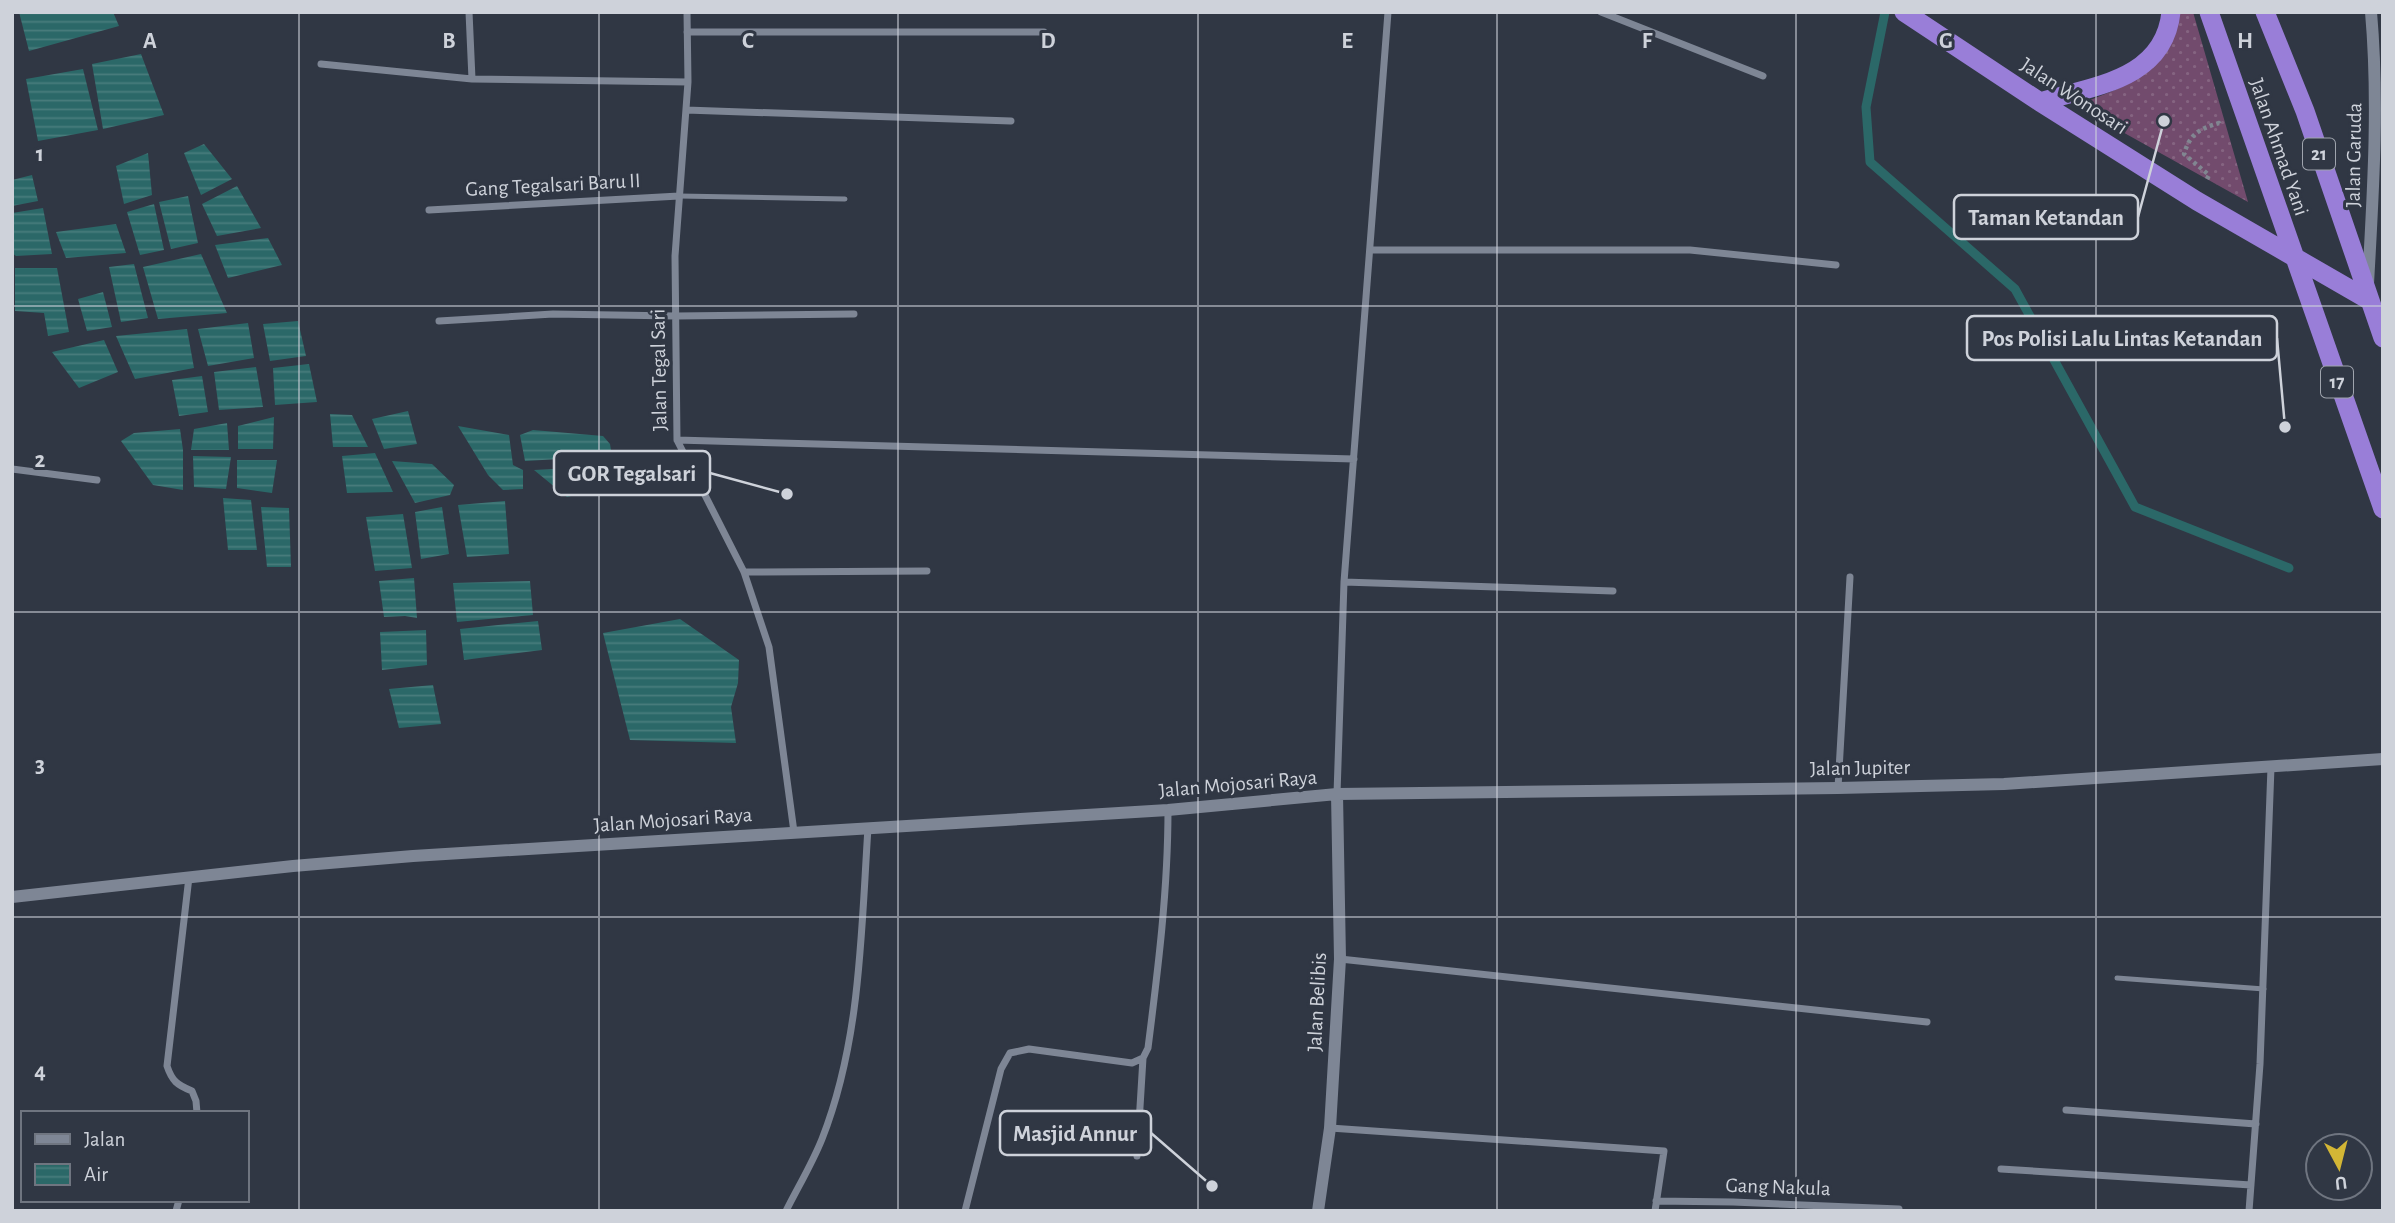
<svg xmlns="http://www.w3.org/2000/svg" width="2395" height="1223" font-family="'Alegreya Sans',sans-serif">
<style>
.grass{fill:url(#grass-dots)}
.water{fill:url(#water-rules)}
.lines{fill:none;stroke-linecap:round;stroke-linejoin:round}
.stream{stroke:#2b6868;stroke-width:9}
.path{stroke:#818691;stroke-width:4.5;stroke-dasharray:3.5 3.5;stroke-linecap:butt}
.service{stroke:#7e8695;stroke-width:5}
.minor{stroke:#7e8695;stroke-width:7}
.tertiary{stroke:#7e8695;stroke-width:12}
.trunk{stroke:#997ed8;stroke-width:19}
.grid{fill:none;stroke:#ced2da;stroke-width:2;stroke-opacity:0.55}
.labels{text-anchor:middle;dominant-baseline:central;stroke-width:6;stroke-linejoin:round;paint-order:stroke}
.shield{fill:#303744;stroke:#9fa4ad;stroke-width:2}
.shield-label{font-size:19px;font-weight:bold;fill:#ced2da}
.street-label{font-size:21px;fill:#ced2da;stroke:#303744}
.grid-label{font-size:23px;text-anchor:middle;font-weight:bold;fill:#ced2da;stroke:#303744;stroke-width:6;stroke-linejoin:round;paint-order:stroke}
.leader{fill:none;stroke:#ced2da;stroke-width:2.5}
.callout-dot{fill:#ced2da;stroke:#303744;stroke-width:2.5}
.callout{fill:#303744;stroke:#ced2da;stroke-width:2.5}
.callout-label{font-size:23px;text-anchor:middle;font-weight:bold;fill:#ced2da}
</style>
<defs>
<pattern id="grass-dots" width="8" height="8" patternUnits="userSpaceOnUse" patternTransform="scale(1.75)"><rect width="8" height="8" fill="#724b6d"/><path d="M2 2h.1M6 6h.1" fill="none" stroke="#856481" stroke-width="1.8" stroke-linecap="round"/></pattern>
<pattern id="water-rules" width="6" height="5" patternUnits="userSpaceOnUse" patternTransform="scale(1.75)"><rect width="6" height="5" fill="#2b6868"/><path d="M0 2.5h6" fill="none" stroke="#497d7d"/></pattern>
</defs>
<rect width="100%" height="100%" fill="#303744"/>
<path class="grass" d="M 2180,12 L 2193,12 L 2248,202 L 2076,106 C 2105,93 2147,82 2164,53 C 2171,41 2175,25 2180,12 Z"/>
<path class="water" d="M 19,12 L 113,12 L 119,26 L 29,51 Z
M 141,54 L 164,115 L 103,129 L 92,64 Z
M 83,69 L 98,130 L 38,141 L 26,79 Z
M 204,144 L 232,179 L 201,195 L 184,153 Z
M 148,153 L 152,195 L 124,204 L 116,166 Z
M 32,175 L 38,201 L 12,206 L 12,180 Z
M 237,186 L 261,228 L 217,236 L 202,204 Z
M 188,196 L 198,243 L 171,249 L 159,202 Z
M 154,204 L 164,250 L 140,255 L 127,212 Z
M 43,208 L 52,254 L 16,256 L 12,253 L 12,213 Z
M 116,224 L 126,253 L 66,258 L 56,232 Z
M 268,238 L 282,265 L 228,278 L 215,245 Z
M 201,254 L 227,313 L 158,319 L 143,267 Z
M 134,264 L 148,318 L 121,322 L 109,267 Z
M 15,268 L 57,268 L 69,332 L 48,336 L 44,313 L 15,311 Z
M 103,292 L 112,327 L 87,331 L 78,299 Z
M 298,321 L 306,356 L 270,361 L 263,324 Z
M 248,323 L 254,358 L 208,366 L 198,329 Z
M 187,329 L 194,368 L 135,379 L 116,336 Z
M 104,340 L 118,372 L 79,388 L 52,352 Z
M 309,364 L 317,402 L 275,405 L 273,368 Z
M 256,367 L 263,407 L 219,410 L 214,372 Z
M 202,376 L 208,412 L 179,416 L 172,380 Z
M 408,411 L 417,444 L 384,449 L 372,419 Z
M 330,414 L 352,415 L 368,447 L 333,447 Z
M 274,417 L 273,449 L 238,449 L 238,426 Z
M 227,423 L 229,450 L 191,450 L 194,429 Z
M 458,426 L 509,435 L 513,465 L 523,470 L 523,489 L 503,490 L 488,475 Z
M 180,429 L 183,450 L 183,490 L 153,485 L 121,441 L 134,433 Z
M 533,430 L 603,436 L 610,444 L 612,456 L 525,461 L 520,435 Z
M 375,453 L 393,492 L 347,493 L 342,456 Z
M 193,456 L 231,457 L 226,489 L 194,487 Z
M 237,460 L 277,460 L 272,493 L 237,488 Z
M 392,461 L 432,464 L 454,485 L 450,495 L 415,503 Z
M 612,466 L 621,484 L 567,497 L 534,470 Z
M 223,498 L 251,500 L 257,550 L 228,550 Z
M 505,501 L 509,554 L 467,557 L 458,505 Z
M 261,507 L 289,508 L 291,567 L 267,567 Z
M 442,507 L 449,554 L 421,559 L 415,512 Z
M 403,514 L 412,568 L 375,571 L 366,517 Z
M 414,578 L 417,618 L 405,616 L 384,617 L 379,581 Z
M 530,581 L 533,615 L 457,622 L 453,583 Z
M 680,619 L 739,660 L 738,683 L 731,707 L 736,743 L 630,740 L 603,633 Z
M 538,621 L 542,650 L 464,660 L 460,629 Z
M 426,630 L 427,665 L 382,670 L 380,632 Z
M 433,685 L 441,724 L 399,728 L 389,689 Z"/>
<g class="lines">
<path class="stream" d="M 1885,12 L 1866,107 L 1870,162 L 2015,289 L 2135,507 L 2289,568"/>
<path class="path" d="M 2207,179 L 2209,175 L 2184,154 C 2190,134 2199,129 2219,123 L 2221,126"/>
<path class="service" d="M 679,196 L 845,199
M 2117,978 L 2264,989"/>
<path class="minor" d="M 469,12 L 472,79
M 687,12 L 688,82 L 675,256 L 677,440 L 744,572 L 769,647 L 794,832
M 1601,12 L 1763,76
M 687,32 L 1044,32
M 321,64 L 472,79 L 688,82
M 686,110 L 1011,121
M 429,210 L 679,196
M 1370,250 L 1690,250 L 1836,265
M 439,321 L 553,314 L 676,316 L 854,314
M 677,440 L 1354,459
M 12,469 L 97,480
M 744,572 L 927,571
M 1344,582 L 1613,591
M 1838,788 L 1850,577
M 1337,794 L 1344,582 L 1388,12
M 189,877 L 167,1066 C 172,1081 177,1085 192,1091 L 196,1101 L 197,1113
M 1340,959 L 1927,1022
M 2066,1110 L 2256,1124
M 1330,1128 L 1664,1151 L 1655,1211
M 1137,1156 L 1143,1058
M 2001,1169 L 2251,1185
M 1656,1201 L 1733,1202 L 1899,1209
M 176,1211 L 179,1200
M 786,1211 C 798,1187 812,1164 822,1139 C 861,1040 861,932 868,828
M 965,1211 L 1001,1069 L 1010,1053 L 1029,1049 L 1132,1063 L 1143,1058 L 1148,1048 C 1158,969 1168,890 1168,810
M 2249,1211 L 2260,1064 L 2271,767"/>
<path class="tertiary" d="M 2368,284 C 2373,193 2379,103 2371,12
M 12,897 L 293,866 L 413,856 L 1168,810 L 1337,794 L 1838,788 L 2004,784 L 2383,759
M 1318,1211 L 1330,1128 L 1340,959 L 1337,794"/>
<path class="trunk" d="M 1904,12 L 2040,102 L 2197,201 L 2367,299
M 2209,12 L 2383,509
M 2265,12 L 2305,111 L 2383,338
M 2040,102 C 2093,86 2164,80 2171,12"/>
</g>
<path class="grid" d="M 299,12 L 299,1211M 599,12 L 599,1211M 898,12 L 898,1211M 1198,12 L 1198,1211M 1497,12 L 1497,1211M 1796,12 L 1796,1211M 2096,12 L 2096,1211M 12,306 L 2383,306M 12,612 L 2383,612M 12,917 L 2383,917"/>
<g class="labels">
<g class="shield">
<rect x="2303" y="138.5" width="32" height="31" rx="5"/>
<rect x="2321" y="366.5" width="32" height="31" rx="5"/>
</g>
<g class="shield-label">
<text x="2319" y="154">21</text>
<text x="2337" y="382">17</text>
</g>
<g class="street-label">
<text transform="translate(2074 96) rotate(33)">Jalan Wonosari</text>
<text transform="translate(2279 147) rotate(71)">Jalan Ahmad Yani</text>
<text transform="translate(2354 155) rotate(-89)">Jalan Garuda</text>
<text transform="translate(553 185) rotate(-3)">Gang Tegalsari Baru II</text>
<text transform="translate(659 370) rotate(-91)">Jalan Tegal Sari</text>
<text transform="translate(1860 768) rotate(-1)">Jalan Jupiter</text>
<text transform="translate(1238 784) rotate(-5)">Jalan Mojosari Raya</text>
<text transform="translate(673 820) rotate(-4)">Jalan Mojosari Raya</text>
<text transform="translate(1317 1002) rotate(-87)">Jalan Belibis</text>
<text transform="translate(1778 1187) rotate(2)">Gang Nakula</text>
</g>
</g>
<g class="grid-label">
<text x="150" y="48">A</text>
<text x="449" y="48">B</text>
<text x="748" y="48">C</text>
<text x="1048" y="48">D</text>
<text x="1347" y="48">E</text>
<text x="1647" y="48">F</text>
<text x="1946" y="48">G</text>
<text x="2245" y="48">H</text>
<text x="40" y="161">1</text>
<text x="40" y="467">2</text>
<text x="40" y="772">3</text>
<text x="40" y="1078">4</text>
</g>
<path class="leader" d="M2164 121L2138 217M2285 427L2277 338M787 494L710 473M1212 1186L1151 1133"/>
<g class="callout-dot">
<circle cx="2164" cy="121" r="7"/>
<circle cx="2285" cy="427" r="7"/>
<circle cx="787" cy="494" r="7"/>
<circle cx="1212" cy="1186" r="7"/>
</g>
<g class="callout">
<rect x="1954" y="195" width="184" height="44" rx="7"/>
<rect x="1967" y="316" width="310" height="44" rx="7"/>
<rect x="554" y="451" width="156" height="44" rx="7"/>
<rect x="1000" y="1111" width="151" height="44" rx="7"/>
</g>
<g class="callout-label">
<text x="2046" y="225">Taman Ketandan</text>
<text x="2122" y="346">Pos Polisi Lalu Lintas Ketandan</text>
<text x="632" y="481">GOR Tegalsari</text>
<text x="1075" y="1141">Masjid Annur</text>
</g>
<rect width="2395" height="1223" fill="none" stroke="#ced2da" stroke-width="28"/>
<rect x="21" y="1111" width="228" height="91" fill="#303744" stroke="#6f7580" stroke-width="2"/>
<rect x="35" y="1134" width="35" height="10" fill="#7e8695" stroke="#6f7580" stroke-width="2"/>
<text x="84" y="1146" font-size="21" fill="#ced2da">Jalan</text>
<rect x="35" y="1164" width="35" height="21" fill="url(#water-rules)" stroke="#6f7580" stroke-width="2"/>
<text x="84" y="1181" font-size="21" fill="#ced2da">Air</text>
<g transform="translate(2339 1167) rotate(173)"><circle r="33" fill="#303744" stroke="#6f7580" stroke-width="2"/>
<path d="M0-5L12 26L0 18L-12 26Z" fill="#d3b635"/>
<text y="-10" font-size="19" font-weight="bold" text-anchor="middle" fill="#ced2da">U</text>
</g>
</svg>
